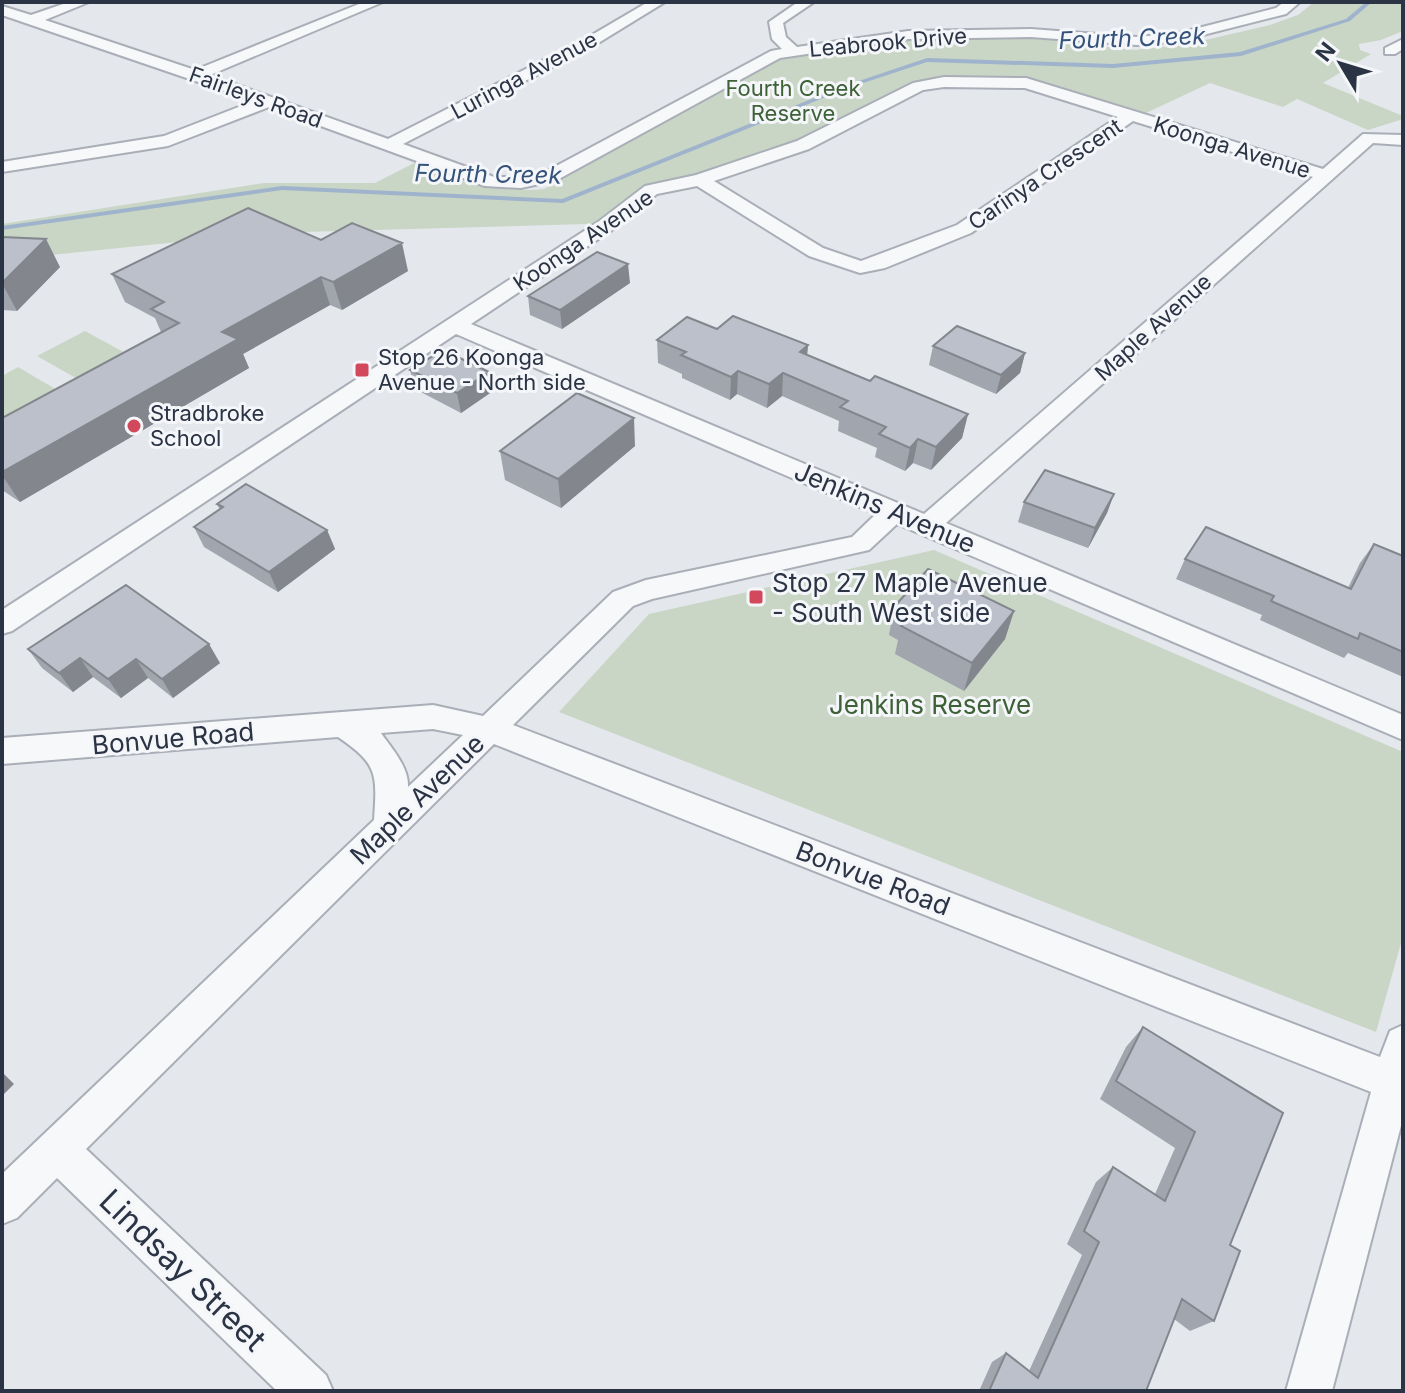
<svg xmlns="http://www.w3.org/2000/svg" width="1405" height="1393" font-family="Inter,sans-serif">
<style>
.green{fill:#c9d6c5}
.lines{fill:none;stroke-linecap:round;stroke-linejoin:round}
.stream{fill:#9fb4cc;fill-rule:evenodd}
.minor-casing{stroke:#a9aeb7;stroke-width:4}
.minor{fill:#f7f8fa;fill-rule:evenodd}
.wall{fill:#a1a5ae}
.shaded-wall{fill:#83868d}
.building{fill:#bbc0ca;stroke:#83868d;stroke-width:2}
.poi-dot{fill:#d1495b;stroke:#f4f6f9;stroke-width:3}
.labels{text-anchor:middle;dominant-baseline:central;stroke-width:6;stroke-linejoin:round;paint-order:stroke}
.far-street-label{font-size:22px;fill:#2b3445;stroke:#f4f6f9}
.far-park-label{font-size:22px;fill:#3f6138;stroke:#f4f6f9}
.far-poi-label{font-size:22px;fill:#2b3445;stroke:#f4f6f9;text-anchor:start}
.far-water-label{font-size:24px;font-style:italic;fill:#34527a;stroke:#f4f6f9}
.street-label{font-size:26px;fill:#2b3445;stroke:#f4f6f9}
.poi-label{font-size:26px;fill:#2b3445;stroke:#f4f6f9;text-anchor:start}
.park-label{font-size:26px;fill:#3f6138;stroke:#f4f6f9}
.near-street-label{font-size:32px;fill:#2b3445;stroke:#f4f6f9}
</style>
<rect width="100%" height="100%" fill="#e4e7ec"/>
<path class="green" d="M 1314,2 L 1403,2 L 1403,31 L 1381,40 L 1359,44 L 1360,50 L 1371,54 L 1323,83 L 1403,116 L 1403,119 L 1368,130 L 1297,99 L 1283,107 L 1210,83 L 1146,113 L 1045,82 L 993,76 L 937,78 L 914,83 L 803,145 L 650,191 L 605,226 L 586,224 L 267,233 L 2,260 L 2,224 L 264,183 L 375,183 L 422,159 C 461,173 502,195 544,189 L 780,58 L 910,37 L 1028,37 L 1135,50 L 1188,44 L 1270,25 L 1298,15 Z
M 85,331 L 153,368 L 104,394 L 37,356 Z
M 18,367 L 86,407 L 34,436 L 2,416 L 2,376 Z
M 934,550 L 1403,752 L 1403,936 L 1376,1032 L 559,712 L 649,614 Z"/>
<g class="lines">
<path class="stream" d="M 1366,2 L 1372,2 L 1350,21 L 1241,56 L 1113,68 L 927,62 L 848,88 L 563,203 L 282,190 L 2,230 L 2,226 L 282,186 L 562,199 L 844,86 L 927,58 L 1113,64 L 1240,52 L 1346,19 Z"/>
<g class="minor-casing">
<path id="minor" d="M 69,2 L 89,2 L 45,20 L 195,70 L 364,2 L 383,2 L 210,75 L 388,139 L 585,39 L 648,2 L 665,2 L 595,45 L 403,144 L 494,177 L 521,177 L 545,172 L 771,51 L 782,49 L 772,39 L 769,22 L 798,2 L 814,2 L 783,23 L 786,37 L 797,47 L 908,31 L 1031,29 L 1137,37 L 1179,33 L 1276,8 L 1284,2 L 1300,2 L 1286,14 L 1179,41 L 1137,45 L 1031,37 L 908,39 L 780,58 L 557,180 L 521,188 L 485,186 L 269,107 L 168,146 L 2,172 L 2,162 L 164,136 L 254,101 L 2,15 L 2,6 L 31,15 Z
M 1403,39 L 1403,49 L 1395,54 L 1385,54 L 1385,48 Z
M 944,77 L 1026,78 L 1323,169 L 1363,134 L 1403,135 L 1403,145 L 1373,143 L 946,523 L 1403,715 L 1403,740 L 897,524 L 869,550 L 652,599 L 633,606 L 513,725 L 1380,1057 L 1390,1031 L 1403,1025 L 1403,1118 L 1332,1391 L 1286,1391 L 1371,1092 L 494,744 L 86,1149 L 326,1375 L 333,1391 L 277,1391 L 57,1178 L 17,1218 L 2,1224 L 2,1174 L 374,820 C 377,774 378,764 338,737 L 2,764 L 2,738 L 433,705 L 483,716 L 613,592 L 646,580 L 852,537 L 876,514 L 456,334 L 12,631 L 2,634 L 2,610 L 598,222 L 645,186 L 696,175 L 797,141 L 913,83 ZM 944,87 L 1025,88 L 1118,117 L 957,225 L 861,261 L 823,248 L 714,181 L 809,149 L 923,90 ZM 1133,121 L 1313,177 L 924,514 L 471,324 L 612,230 L 657,194 L 697,186 L 809,256 L 860,273 L 885,268 L 971,233 ZM 433,729 L 463,735 L 408,787 C 409,767 392,749 381,733 Z"/>
</g>
<use href="#minor" class="minor"/>
</g>
<path class="wall" d="M 2,237 L 60,267 L 17,311 L 2,310 Z
M 321,240 L 408,271 L 342,310 L 330,305 L 243,354 L 249,368 L 20,502 L 2,490 L 2,418 L 161,332 L 155,318 L 125,302 L 112,274 Z
M 630,283 L 562,329 L 530,315 L 528,296 Z
M 717,329 L 808,345 L 807,354 L 870,381 L 968,414 L 962,438 L 931,470 L 913,463 L 905,471 L 875,457 L 877,448 L 838,431 L 839,421 L 782,396 L 767,408 L 737,394 L 730,400 L 682,378 L 682,374 L 658,363 L 657,340 Z
M 933,346 L 1025,353 L 1020,373 L 996,394 L 929,365 Z
M 410,370 L 493,391 L 461,413 L 415,389 Z
M 635,446 L 561,508 L 505,480 L 500,451 Z
M 1114,494 L 1107,513 L 1088,548 L 1018,522 L 1024,502 Z
M 217,504 L 327,530 L 335,549 L 278,592 L 204,547 L 194,527 L 220,510 Z
M 1374,544 L 1403,556 L 1403,677 L 1348,653 L 1344,658 L 1260,620 L 1262,615 L 1176,579 L 1185,559 L 1348,588 L 1360,563 Z
M 894,607 L 1014,611 L 1005,639 L 964,691 L 895,654 L 898,640 L 889,635 Z
M 28,649 L 220,663 L 173,698 L 148,678 L 121,698 L 93,677 L 73,692 L 42,668 Z
M 1143,1027 L 1283,1113 L 1230,1245 L 1214,1321 L 1190,1331 L 1174,1319 L 1146,1391 L 979,1391 L 992,1362 L 1006,1353 L 1029,1371 L 1082,1255 L 1067,1244 L 1096,1182 L 1113,1167 L 1155,1194 L 1175,1148 L 1100,1099 L 1126,1047 Z"/>
<path class="shaded-wall" d="M 46,239 L 60,267 L 17,311 L 2,283 Z
M 402,243 L 408,271 L 342,310 L 333,282 Z
M 628,264 L 630,283 L 562,329 L 560,310 Z
M 321,277 L 330,305 L 243,354 L 249,368 L 20,502 L 2,475 L 2,472 L 222,332 Z
M 808,345 L 806,368 L 800,352 Z
M 1025,353 L 1020,373 L 996,394 L 1001,375 Z
M 738,371 L 737,394 L 730,400 L 731,377 Z
M 489,372 L 493,391 L 461,413 L 457,393 Z
M 783,373 L 782,396 L 767,408 L 769,384 Z
M 968,414 L 962,438 L 931,470 L 936,447 Z
M 634,418 L 635,446 L 561,508 L 558,479 Z
M 918,439 L 913,463 L 905,471 L 910,448 Z
M 1114,494 L 1107,513 L 1088,548 L 1095,528 Z
M 327,530 L 335,549 L 278,592 L 269,572 Z
M 1014,611 L 1005,639 L 964,691 L 972,663 Z
M 209,644 L 220,663 L 173,698 L 162,679 Z
M 80,658 L 93,677 L 73,692 L 59,673 Z
M 136,659 L 148,678 L 121,698 L 108,679 Z
M 2,1072 L 14,1084 L 2,1096 Z"/>
<path class="building" d="M 248,208 L 321,240 L 352,223 L 402,243 L 333,282 L 321,277 L 222,332 L 238,339 L 2,472 L 2,418 L 179,323 L 151,309 L 164,302 L 112,274 Z
M 2,237 L 46,239 L 2,283 Z
M 597,252 L 628,264 L 560,310 L 528,296 Z
M 733,316 L 808,345 L 800,352 L 870,381 L 875,376 L 968,414 L 936,447 L 918,439 L 910,448 L 879,434 L 886,427 L 840,407 L 848,401 L 783,373 L 769,384 L 738,371 L 731,377 L 681,355 L 686,352 L 657,340 L 687,317 L 717,329 Z
M 957,326 L 1025,353 L 1001,375 L 933,346 Z
M 443,350 L 489,372 L 457,393 L 410,370 Z
M 577,393 L 634,418 L 558,479 L 500,451 Z
M 1045,470 L 1114,494 L 1095,528 L 1024,502 Z
M 246,484 L 327,530 L 269,572 L 194,527 L 223,507 L 217,504 Z
M 1206,527 L 1351,589 L 1374,544 L 1403,556 L 1403,652 L 1360,633 L 1358,639 L 1271,601 L 1274,596 L 1185,559 Z
M 928,569 L 1014,611 L 972,663 L 901,626 L 911,615 L 894,607 Z
M 126,585 L 209,644 L 162,679 L 136,659 L 108,679 L 80,658 L 59,673 L 28,649 Z
M 1143,1027 L 1283,1113 L 1230,1245 L 1240,1251 L 1214,1321 L 1182,1299 L 1146,1391 L 989,1391 L 1006,1353 L 1038,1378 L 1099,1242 L 1084,1231 L 1113,1167 L 1165,1201 L 1195,1132 L 1116,1081 Z"/>
<g class="poi-dot">
<rect x="354" y="362" width="16" height="16" rx="4"/>
<circle cx="134" cy="426" r="8"/>
<rect x="748" y="589" width="16" height="16" rx="4"/>
</g>
<g class="labels">
<g class="far-street-label">
<text transform="translate(888 42) rotate(-5)">Leabrook Drive</text>
<text transform="translate(524 75) rotate(-28)">Luringa Avenue</text>
<text transform="translate(256 97) rotate(20)">Fairleys Road</text>
<text transform="translate(1232 147) rotate(17)">Koonga Avenue</text>
<text transform="translate(1045 174) rotate(-34)">Carinya Crescent</text>
<text transform="translate(583 240) rotate(-34)">Koonga Avenue</text>
<text transform="translate(1153 327) rotate(-42)">Maple Avenue</text>
</g>
<g class="far-park-label">
<text x="793" y="88">Fourth Creek<tspan x="793" dy="25">Reserve</tspan></text>
</g>
<g class="far-poi-label">
<text x="378" y="357">Stop 26 Koonga<tspan x="378" dy="25">Avenue - North side</tspan></text>
<text x="150" y="413">Stradbroke<tspan x="150" dy="25">School</tspan></text>
</g>
<g class="far-water-label">
<text transform="translate(1132 38) rotate(-2)">Fourth Creek</text>
<text transform="translate(488 174) rotate(1)">Fourth Creek</text>
</g>
<g class="street-label">
<text transform="translate(885 507) rotate(23)">Jenkins Avenue</text>
<text transform="translate(173 738) rotate(-5)">Bonvue Road</text>
<text transform="translate(417 799) rotate(-44)">Maple Avenue</text>
<text transform="translate(873 878) rotate(21)">Bonvue Road</text>
</g>
<g class="poi-label">
<text x="772" y="582">Stop 27 Maple Avenue<tspan x="772" dy="30">- South West side</tspan></text>
</g>
<g class="park-label">
<text x="930" y="704">Jenkins Reserve</text>
</g>
<g class="near-street-label">
<text transform="translate(183 1270) rotate(44)">Lindsay Street</text>
</g>
</g>
<rect width="1405" height="1393" fill="none" stroke="#2b3445" stroke-width="8"/>
<g transform="translate(1341 64) rotate(308)" stroke="#f4f6f9" stroke-width="6" paint-order="stroke">
<path d="M0-6L14 30L0 20L-14 30Z" fill="#2b3445"/>
<text y="-12" font-size="22" font-weight="bold" text-anchor="middle" fill="#2b3445">N</text>
</g>
</svg>
